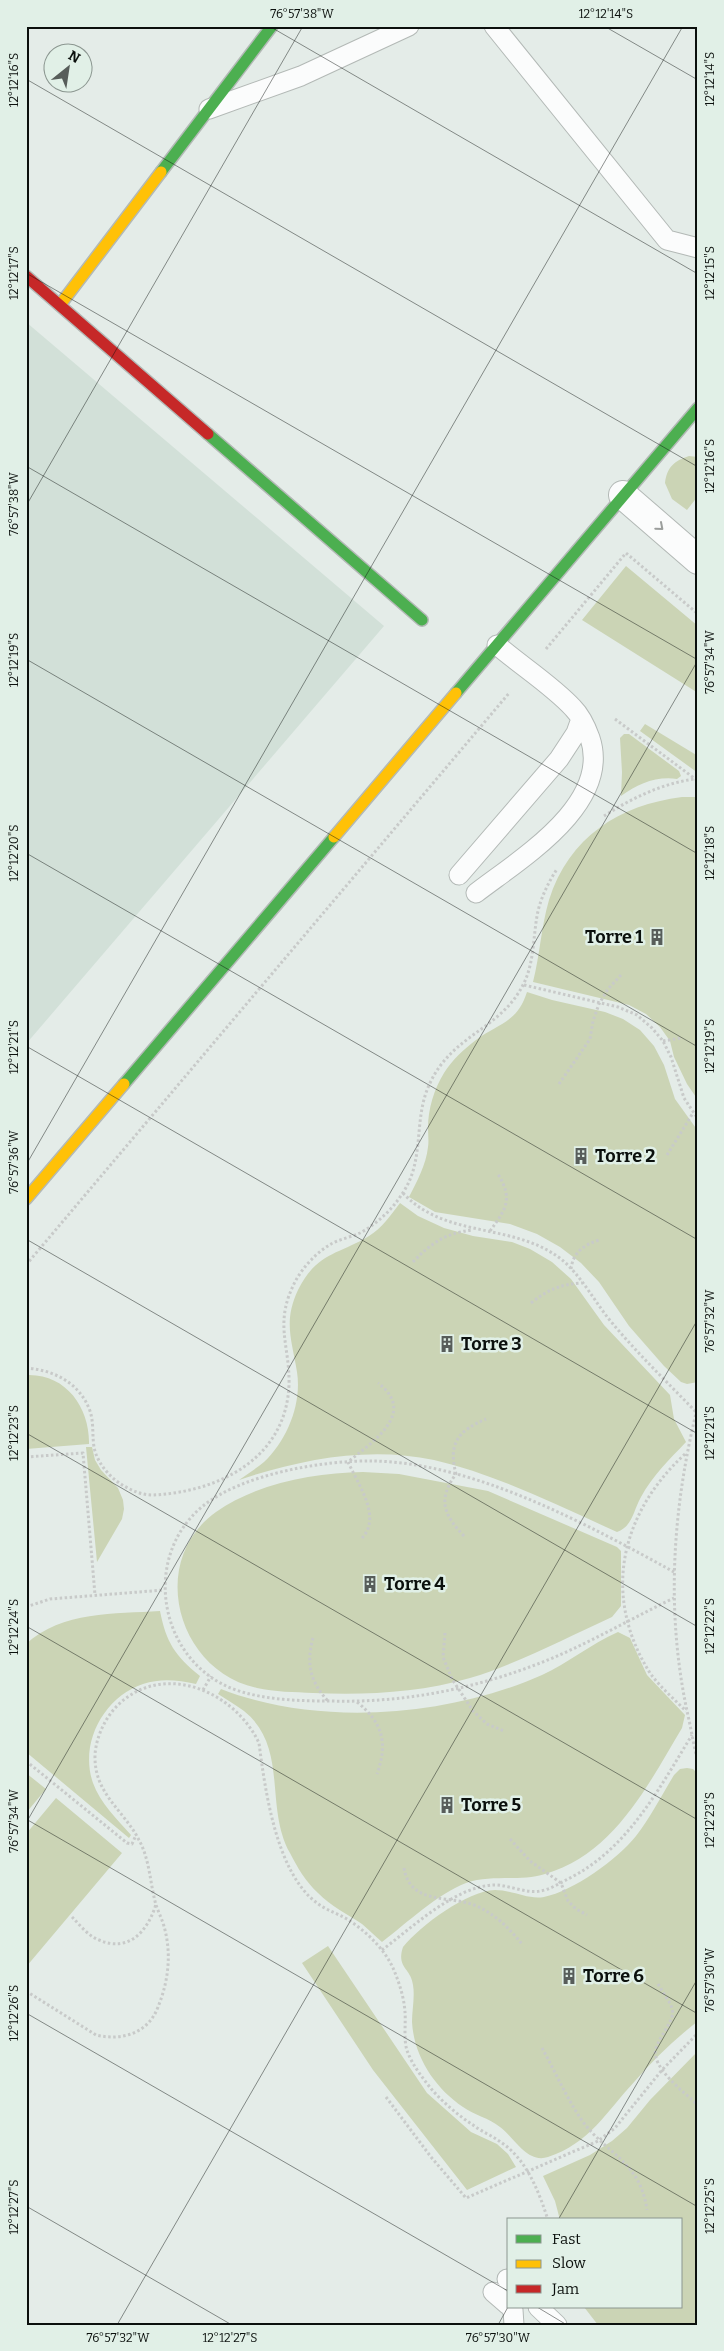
<svg xmlns="http://www.w3.org/2000/svg" width="724" height="2351" font-family="Bitter,serif">
<style>
.built{fill:#d2e0d8}
.green{fill:#cbd4b5}
.lines{fill:none;stroke-linecap:round;stroke-linejoin:round}
.lane-casing{stroke:#b3b9b6;stroke-width:21}
.street-casing{stroke:#b3b9b6;stroke-width:30}
.fast-casing{stroke:#b3b9b6;stroke-width:14}
.slow-casing{stroke:#b3b9b6;stroke-width:14}
.jam-casing{stroke:#b3b9b6;stroke-width:14}
.path{stroke:#c8cac9;stroke-width:3;stroke-dasharray:2.5 2.5;stroke-linecap:butt}
.lane{stroke:#fbfcfc;stroke-width:19}
.street{stroke:#fbfcfc;stroke-width:28}
.fast{stroke:#4caf50;stroke-width:11}
.slow{stroke:#ffc107;stroke-width:11}
.jam{stroke:#c62828;stroke-width:11}
.oneway{stroke:#9b9e9c}
.ticks{fill:none;stroke:#0b100d;stroke-width:1;stroke-opacity:0.45}
.labels{text-anchor:middle;dominant-baseline:central;stroke-width:5;stroke-linejoin:round;paint-order:stroke}
.poi-label{font-size:18px;font-weight:bold;fill:#0b100d;stroke:#e1f0e7;text-anchor:start}
.neatline{fill:none;stroke:#0b100d;stroke-width:2}
.ticks-label{font-size:12px;text-anchor:middle;fill:#0b100d}
</style>
<rect width="100%" height="100%" fill="#e4ece8"/>
<path class="built" d="M 26,322 L 384,626 L 26,1044 Z"/>
<path class="green" d="M 689,456 L 698,457 L 698,496 L 687,510 L 672,499 L 665,483 C 667,467 674,461 689,456 Z
M 626,566 L 698,626 L 698,693 L 582,620 Z
M 645,724 L 698,756 L 698,773 L 640,731 Z
M 624,734 L 629,734 L 679,771 L 681,776 L 677,779 C 656,776 638,784 621,796 L 622,772 L 620,738 Z
M 682,797 L 698,797 L 698,1100 L 687,1084 L 674,1057 L 670,1041 L 660,1027 L 646,1014 L 629,1005 L 533,982 C 540,955 541,927 549,900 C 569,837 619,805 682,797 Z
M 527,992 L 552,1000 L 605,1012 L 623,1019 L 640,1030 L 654,1046 L 664,1065 L 675,1099 L 698,1131 L 698,1382 L 687,1384 L 681,1382 L 664,1366 L 629,1326 L 599,1282 L 581,1263 L 560,1247 L 537,1234 L 510,1224 L 435,1212 L 409,1197 C 417,1181 426,1165 428,1147 C 429,1141 428,1134 428,1128 C 428,1109 434,1089 444,1073 C 452,1060 464,1049 476,1040 C 499,1023 517,1023 527,992 Z
M 400,1203 L 418,1216 L 444,1228 L 473,1236 L 512,1242 L 530,1249 L 552,1262 L 571,1279 L 604,1325 L 670,1395 L 674,1419 L 686,1442 C 669,1460 653,1475 641,1497 C 633,1511 633,1526 617,1532 C 557,1505 498,1475 434,1460 C 369,1446 301,1459 239,1480 C 247,1474 257,1468 264,1462 C 287,1440 302,1404 297,1372 C 292,1340 283,1322 298,1290 C 317,1252 338,1255 369,1236 C 382,1228 391,1215 400,1203 Z
M 26,1375 C 66,1373 90,1408 89,1444 L 26,1449 Z
M 86,1447 L 92,1447 L 95,1460 L 101,1470 L 118,1488 L 123,1500 L 124,1509 L 122,1519 L 97,1562 Z
M 363,1472 L 399,1474 L 488,1491 L 617,1547 L 621,1551 L 621,1606 L 612,1617 C 566,1638 519,1663 470,1678 C 419,1693 366,1695 313,1693 C 295,1692 274,1692 257,1688 C 177,1671 147,1561 216,1512 C 258,1483 313,1473 363,1472 Z
M 160,1611 C 166,1642 175,1656 200,1676 L 196,1684 C 178,1680 161,1678 143,1684 C 104,1697 79,1743 93,1783 C 100,1803 117,1819 131,1835 L 129,1838 L 26,1752 L 26,1644 C 62,1611 115,1614 160,1611 Z
M 618,1632 L 630,1638 L 647,1675 L 685,1715 L 682,1728 C 648,1785 614,1854 545,1874 C 519,1882 492,1874 466,1883 C 437,1894 407,1923 382,1942 C 375,1936 369,1930 362,1924 C 347,1914 331,1906 318,1893 C 306,1882 297,1867 290,1853 C 264,1807 289,1747 244,1711 C 236,1705 227,1700 218,1694 L 221,1689 C 318,1727 447,1717 542,1675 C 568,1663 591,1644 618,1632 Z
M 687,1768 L 693,1769 L 698,1774 L 698,2021 C 675,2039 654,2059 635,2081 C 607,2111 589,2144 548,2157 C 527,2164 514,2137 500,2127 C 489,2118 474,2115 463,2107 C 435,2088 414,2057 412,2022 C 412,2010 415,1997 413,1985 C 411,1968 396,1968 403,1947 C 421,1925 467,1891 495,1890 C 512,1890 528,1900 544,1897 C 573,1891 617,1860 636,1836 C 650,1818 662,1795 674,1775 L 680,1769 Z
M 26,1773 L 46,1789 L 26,1813 Z
M 56,1798 L 122,1853 L 26,1967 L 26,1834 Z
M 328,1946 L 427,2093 L 471,2132 L 497,2144 L 508,2154 L 516,2167 L 467,2190 L 373,2070 L 302,1963 Z
M 698,2051 L 698,2325 L 598,2325 L 584,2307 L 680,2307 L 680,2220 L 560,2220 L 555,2201 L 543,2176 L 590,2155 L 612,2141 L 627,2128 L 650,2100 Z"/>
<g class="lines">
<g class="lane-casing">
<path id="lane" d="M 494,26 L 667,240 L 698,248
M 209,109 L 301,76 L 409,26
M 459,875 L 559,759 L 576,733 L 581,719
M 476,893 C 520,859 612,804 590,738 C 586,727 581,716 573,708 C 553,686 520,665 497,645
M 507,2279 L 508,2280
M 493,2292 L 508,2305
M 510,2307 L 513,2310 L 514,2325
M 538,2307 L 557,2325"/>
</g>
<g class="street-casing">
<path id="street" d="M 623,495 L 698,560"/>
</g>
<g class="fast-casing">
<path id="fast" d="M 161,172 L 272,26
M 208,434 L 422,620
M 456,693 L 698,408
M 124,1084 L 334,837"/>
</g>
<g class="slow-casing">
<path id="slow" d="M 60,305 L 161,172
M 334,837 L 456,693
M 26,1199 L 124,1084"/>
</g>
<g class="jam-casing">
<path id="jam" d="M 26,276 L 208,434"/>
</g>
<path class="path" d="M 546,649 L 626,553 L 698,614
M 615,719 L 698,781
M 604,816 C 632,798 661,784 694,779
M 524,985 L 618,1007 L 637,1015 L 652,1028 L 663,1041 L 671,1057 L 684,1098 L 698,1119
M 663,1041 L 681,1038
M 559,1084 L 590,1039 L 593,1021 L 599,1004 L 608,989 L 621,975
M 667,1155 L 693,1113
M 403,1193 C 445,1239 513,1222 561,1259 C 582,1276 595,1303 613,1324 C 639,1355 668,1383 696,1412
M 490,1231 C 505,1210 514,1200 498,1174
M 413,1262 C 431,1243 446,1233 472,1230
M 26,1265 L 510,692
M 571,1269 C 573,1252 584,1245 599,1240
M 531,1303 C 547,1290 561,1284 582,1283
M 26,1368 C 54,1370 80,1383 90,1411 C 94,1423 92,1435 94,1447 C 97,1463 110,1478 124,1486 C 133,1491 142,1495 153,1495 C 218,1492 286,1459 289,1385 C 290,1344 273,1323 296,1280 C 304,1266 317,1252 331,1244 C 340,1239 351,1237 360,1233 C 378,1223 393,1209 404,1191 C 425,1158 413,1118 430,1083 C 453,1034 500,1030 523,985 C 534,964 533,939 537,916 C 540,899 548,883 557,869
M 698,1405 C 672,1509 665,1615 689,1720 C 692,1734 694,1748 698,1761
M 685,1454 C 621,1513 601,1595 650,1673 C 660,1687 674,1699 686,1711
M 26,1457 L 83,1453 L 95,1595
M 464,1536 C 444,1515 437,1500 456,1474 C 448,1443 458,1431 486,1419
M 362,1538 C 382,1517 358,1484 348,1462 C 372,1442 418,1413 378,1383
M 674,1572 C 587,1524 474,1463 374,1461 C 324,1460 242,1474 203,1506 C 140,1557 159,1663 236,1690 C 265,1700 300,1701 330,1701 C 401,1703 469,1690 535,1665 C 583,1647 628,1620 674,1598
M 26,1607 L 50,1599 L 164,1590
M 445,1633 L 443,1657 L 452,1679 L 473,1711 L 487,1724 L 504,1731
M 313,1638 C 306,1663 310,1682 328,1701
M 203,1690 L 211,1676
M 357,1702 C 383,1723 388,1743 377,1774
M 26,1761 L 127,1843 L 132,1844 L 136,1835
M 510,1839 L 530,1861 L 561,1883 L 568,1901 L 576,1909 L 587,1915
M 404,1868 C 410,1905 448,1895 474,1905 C 494,1913 508,1927 522,1944
M 72,1917 C 80,1925 88,1936 99,1940 C 129,1953 148,1931 156,1904
M 382,1950 C 413,1927 453,1888 492,1885 C 507,1884 526,1894 540,1891 C 549,1890 560,1883 568,1879 C 628,1849 658,1790 692,1735
M 658,1984 L 671,2005 L 673,2013 C 670,2026 660,2036 656,2048 C 650,2067 685,2093 698,2105
M 26,1991 L 96,2035 C 121,2041 148,2034 158,2007 C 169,1980 172,1951 163,1923 C 161,1917 158,1911 156,1905 C 150,1884 150,1860 139,1840 C 123,1809 94,1794 95,1755 C 96,1738 104,1720 116,1707 C 161,1660 234,1690 259,1743 C 265,1789 276,1873 317,1903 C 327,1911 340,1914 350,1921 C 368,1933 384,1949 393,1968 C 399,1982 404,1997 405,2012 C 406,2024 403,2042 408,2053 C 413,2066 424,2080 433,2091 C 445,2104 459,2116 473,2125 C 482,2132 493,2136 502,2143 C 527,2160 539,2192 548,2220
M 542,2048 C 555,2071 566,2097 581,2119 C 606,2155 640,2160 647,2210
M 386,2097 L 431,2157 L 466,2198 L 598,2141 L 615,2128 L 662,2070 L 698,2033"/>
<use href="#lane" class="lane"/>
<use href="#street" class="street"/>
<use href="#fast" class="fast"/>
<use href="#slow" class="slow"/>
<use href="#jam" class="jam"/>
</g>
<defs><path id="oneway-chevron" d="M-2-3.5L2.5 0L-2 3.5" fill="none" stroke-width="1.6" stroke-linecap="round" stroke-linejoin="round" transform="scale(1.25)"/></defs>
<use class="oneway" href="#oneway-chevron" transform="translate(660 527) rotate(41)"/>
<path class="ticks" d="M 269,26 L 698,274M 604,26 L 698,80M 26,79 L 698,467M 26,273 L 698,660M 26,466 L 698,854M 26,506 L 303,26M 26,659 L 698,1047M 26,853 L 698,1240M 26,1046 L 698,1434M 26,1165 L 683,26M 26,1239 L 698,1627M 26,1433 L 698,1820M 26,1626 L 698,2014M 26,1819 L 698,2207M 26,1823 L 698,660M 26,2013 L 508,2291M 26,2206 L 232,2325M 558,2220 L 698,1978M 537,2307 L 567,2325M 117,2325 L 698,1319M 498,2325 L 508,2307"/>
<defs>
<g id="building-bare" transform="scale(1.35)"><path d="M-4-6H4V6H1V3H-1V6H-4ZM-2.5-4.3h1.7v1.8h-1.7ZM.8-4.3h1.7v1.8H.8ZM-2.5-1h1.7V.8h-1.7ZM.8-1h1.7V.8H.8Z" fill="#575d5a" stroke="#e1f0e7" stroke-width="2.5" paint-order="stroke"/></g>
</defs>
<g fill-rule="evenodd">
<use href="#building-bare" x="657" y="937"/>
<use href="#building-bare" x="581" y="1156"/>
<use href="#building-bare" x="447" y="1344"/>
<use href="#building-bare" x="370" y="1584"/>
<use href="#building-bare" x="447" y="1805"/>
<use href="#building-bare" x="569" y="1976"/>
</g>
<g class="labels">
<g class="poi-label">
<text x="643" y="937" text-anchor="end">Torre 1</text>
<text x="595" y="1156">Torre 2</text>
<text x="461" y="1344">Torre 3</text>
<text x="384" y="1584">Torre 4</text>
<text x="461" y="1805">Torre 5</text>
<text x="583" y="1976">Torre 6</text>
</g>
</g>
<rect width="724" height="2351" fill="none" stroke="#e1f0e7" stroke-width="55"/>
<rect x="507" y="2218" width="175" height="90" fill="#e1f0e7" stroke="#8b9690"/>
<rect x="516" y="2235" width="25" height="8" fill="#4caf50" stroke="#8b9690"/>
<text x="552" y="2244" font-size="15" fill="#0b100d">Fast</text>
<rect x="516" y="2260" width="25" height="8" fill="#ffc107" stroke="#8b9690"/>
<text x="552" y="2268" font-size="15" fill="#0b100d">Slow</text>
<rect x="516" y="2285" width="25" height="8" fill="#c62828" stroke="#8b9690"/>
<text x="552" y="2294" font-size="15" fill="#0b100d">Jam</text>
<g transform="translate(68 68) rotate(30)"><circle r="24" fill="#e1f0e7" stroke="#8b9690"/>
<path d="M0-4L9 19L0 12L-9 19Z" fill="#575d5a"/>
<text y="-8" font-size="14" font-weight="bold" text-anchor="middle" fill="#0b100d">N</text>
</g>
<rect x="28" y="28" width="668" height="2296" class="neatline"/>
<g class="ticks-label">
<text x="302" y="18">76°57'38"W</text>
<text x="606" y="18">12°12'14"S</text>
<text transform="translate(710 79) rotate(-90)" y="4">12°12'14"S</text>
<text transform="translate(14 80) rotate(-90)" y="4">12°12'16"S</text>
<text transform="translate(710 273) rotate(-90)" y="4">12°12'15"S</text>
<text transform="translate(14 273) rotate(-90)" y="4">12°12'17"S</text>
<text transform="translate(710 466) rotate(-90)" y="4">12°12'16"S</text>
<text transform="translate(14 504) rotate(-90)" y="4">76°57'38"W</text>
<text transform="translate(14 660) rotate(-90)" y="4">12°12'19"S</text>
<text transform="translate(710 662) rotate(-90)" y="4">76°57'34"W</text>
<text transform="translate(710 853) rotate(-90)" y="4">12°12'18"S</text>
<text transform="translate(14 853) rotate(-90)" y="4">12°12'20"S</text>
<text transform="translate(710 1046) rotate(-90)" y="4">12°12'19"S</text>
<text transform="translate(14 1047) rotate(-90)" y="4">12°12'21"S</text>
<text transform="translate(14 1162) rotate(-90)" y="4">76°57'36"W</text>
<text transform="translate(710 1321) rotate(-90)" y="4">76°57'32"W</text>
<text transform="translate(710 1433) rotate(-90)" y="4">12°12'21"S</text>
<text transform="translate(14 1433) rotate(-90)" y="4">12°12'23"S</text>
<text transform="translate(710 1626) rotate(-90)" y="4">12°12'22"S</text>
<text transform="translate(14 1627) rotate(-90)" y="4">12°12'24"S</text>
<text transform="translate(710 1820) rotate(-90)" y="4">12°12'23"S</text>
<text transform="translate(14 1821) rotate(-90)" y="4">76°57'34"W</text>
<text transform="translate(710 1980) rotate(-90)" y="4">76°57'30"W</text>
<text transform="translate(14 2013) rotate(-90)" y="4">12°12'26"S</text>
<text transform="translate(710 2206) rotate(-90)" y="4">12°12'25"S</text>
<text transform="translate(14 2207) rotate(-90)" y="4">12°12'27"S</text>
<text x="118" y="2342">76°57'32"W</text>
<text x="230" y="2342">12°12'27"S</text>
<text x="498" y="2342">76°57'30"W</text>
</g>
</svg>
